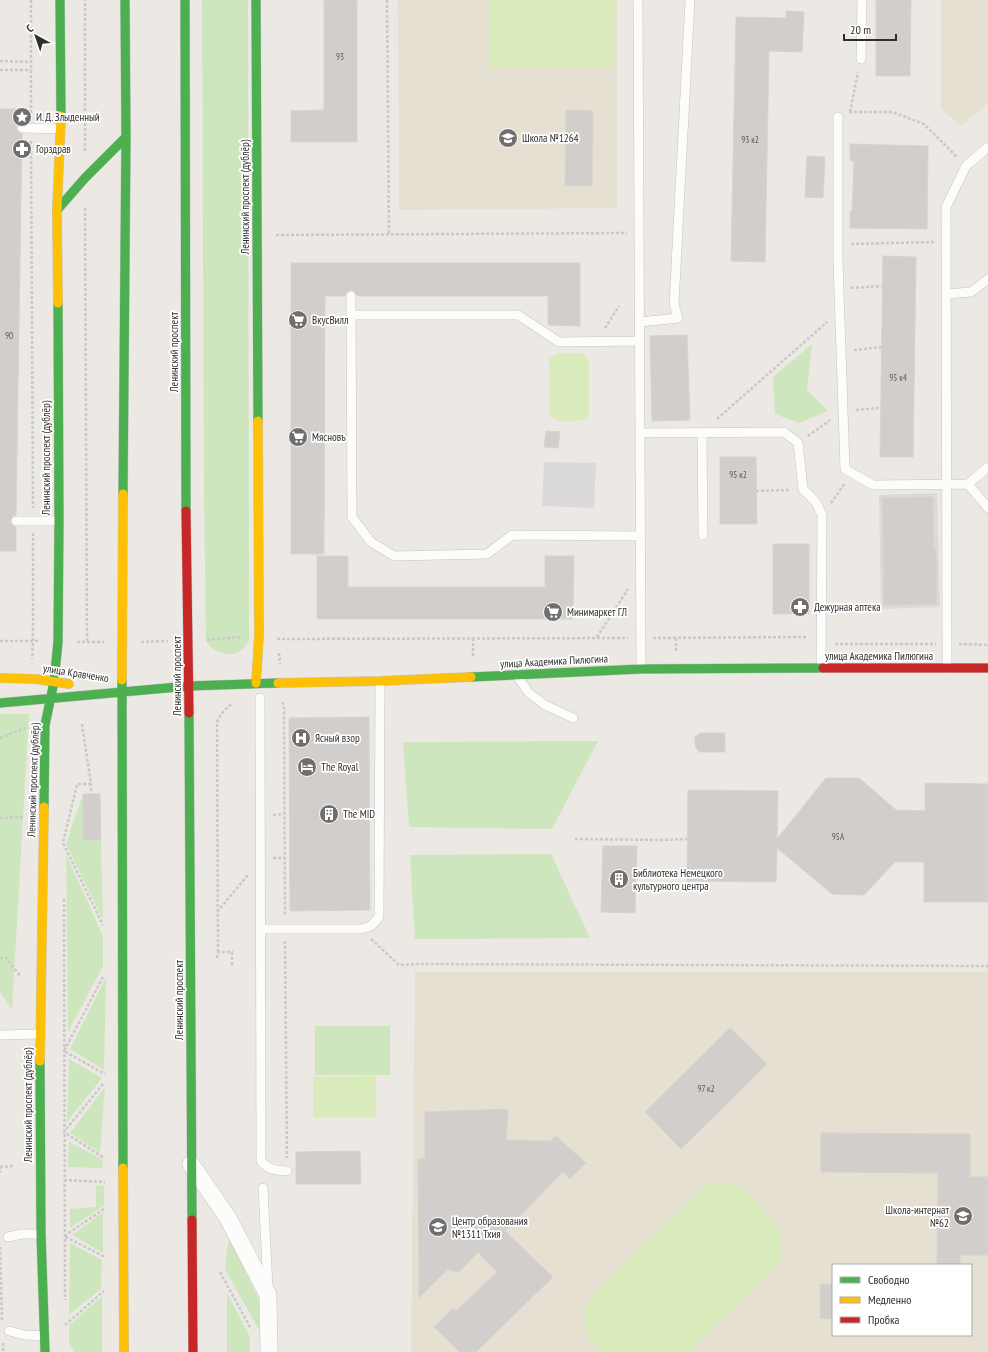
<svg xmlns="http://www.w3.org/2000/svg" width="988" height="1352" font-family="'PT Sans Narrow',sans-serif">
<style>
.industrial{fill:#dcd9db}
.education{fill:#e6e0d3;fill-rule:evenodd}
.green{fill:#cee6be}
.pitch{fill:#d9eabb}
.building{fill:#d1cecb;stroke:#d7d4d0}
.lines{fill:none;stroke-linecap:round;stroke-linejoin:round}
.lane-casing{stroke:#c5c4c5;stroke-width:10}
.street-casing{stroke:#c5c4c5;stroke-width:18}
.fast-casing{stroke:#c5c4c5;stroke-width:10}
.slow-casing{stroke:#c5c4c5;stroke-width:10}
.jam-casing{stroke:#c5c4c5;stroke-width:10}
.path{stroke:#c9c9c8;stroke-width:2.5;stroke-dasharray:3 2;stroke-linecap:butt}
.lane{stroke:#fcfcfb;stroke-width:9}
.street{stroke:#fcfcfb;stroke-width:17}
.fast{stroke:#4caf50;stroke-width:9}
.slow{stroke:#ffc107;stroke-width:9}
.jam{stroke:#c62828;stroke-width:9}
.labels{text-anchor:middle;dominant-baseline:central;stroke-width:3.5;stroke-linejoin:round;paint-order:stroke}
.number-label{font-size:9px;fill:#585857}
.poi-label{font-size:11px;fill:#2e2e2e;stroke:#fff;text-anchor:start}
.street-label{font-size:11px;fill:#2e2e2e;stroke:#fff}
</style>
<rect width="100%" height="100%" fill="#ece8e4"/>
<path class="industrial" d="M 544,462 L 596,463 L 594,508 L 542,506 Z
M 937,493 L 940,607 L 881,609 L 879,495 Z"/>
<path class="education" d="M 398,0 L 617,0 L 617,208 L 399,210 Z
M 941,0 L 988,0 L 988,103 L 961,126 L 941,109 Z
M 415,972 L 988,972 L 988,1352 L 411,1352 ZM 833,1265 L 971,1265 L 971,1335 L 833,1335 Z"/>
<path class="green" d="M 202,0 L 248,0 L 249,640 C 247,644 244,649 241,651 C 228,658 214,653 206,641 L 204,488 Z
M 812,344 L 807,390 L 828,411 L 799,423 L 775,414 L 773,377 Z
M 0,714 L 29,714 L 12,1010 L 0,992 Z
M 598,741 L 552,829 L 409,827 L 403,742 Z
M 83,794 L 83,840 L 101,840 L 103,920 L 66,844 Z
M 66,854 L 103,936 L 103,966 L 68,1032 Z
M 551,854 L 590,938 L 415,939 L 410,855 Z
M 106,977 L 104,1070 L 70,1049 Z
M 315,1026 L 390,1026 L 390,1075 L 315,1075 Z
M 69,1059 L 102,1078 L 67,1122 Z
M 105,1087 L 100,1153 L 70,1133 Z
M 69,1142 L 103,1160 L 102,1168 L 68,1167 Z
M 104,1185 L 104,1206 L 70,1228 L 70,1209 L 96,1207 L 96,1186 Z
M 103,1212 L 103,1253 L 72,1235 Z
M 229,1236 L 259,1300 L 259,1330 L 225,1269 Z
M 70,1243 L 102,1260 L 101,1289 L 69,1315 Z
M 227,1293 L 250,1337 L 250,1352 L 227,1352 Z
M 102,1296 L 102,1352 L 74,1352 L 69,1343 L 69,1325 Z"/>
<path class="pitch" d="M 490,0 L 615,0 L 614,68 L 489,67 Z
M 559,353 L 581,353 L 586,356 L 589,362 L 589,414 L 586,419 C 575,422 558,424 550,415 L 549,360 L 553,356 Z
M 376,1076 L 376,1117 L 313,1117 L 313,1077 Z
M 716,1183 C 726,1184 738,1185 746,1191 C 751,1195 756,1202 761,1208 C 778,1227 786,1236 780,1263 L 688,1352 L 600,1352 L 590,1341 L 585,1324 L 586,1307 L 593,1295 L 705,1185 Z"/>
<path class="building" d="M 324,0 L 357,0 L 357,142 L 291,142 L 291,111 L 324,110 Z
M 876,0 L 911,0 L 910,76 L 876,76 Z
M 786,11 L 804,12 L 802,52 L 769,51 L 765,262 L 731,261 L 736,17 L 786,18 Z
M 0,109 L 22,109 L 22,122 L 17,125 L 16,128 L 19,133 L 22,134 L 16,515 L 13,516 L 10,521 L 11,524 L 16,527 L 16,551 L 0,551 Z
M 566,110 L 593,111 L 592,186 L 565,186 Z
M 850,144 L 928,146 L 927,229 L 850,228 L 850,211 L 852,211 L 854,161 L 850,161 Z
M 807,156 L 825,157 L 823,198 L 805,197 Z
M 883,256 L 916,257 L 913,457 L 880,457 Z
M 291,263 L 580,263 L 580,326 L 548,325 L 548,296 L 357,296 L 354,291 L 351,290 L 346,293 L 345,296 L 325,296 L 324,554 L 291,554 Z
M 687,335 L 690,420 L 652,421 L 650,336 Z
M 546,431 L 560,432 L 558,448 L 544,447 Z
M 720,457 L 756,457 L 757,524 L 720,524 Z
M 933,497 L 934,550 L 936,550 L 937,604 L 884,605 L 882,498 Z
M 773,544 L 809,544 L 809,614 L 773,614 Z
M 317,556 L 348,556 L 348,587 L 545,587 L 545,556 L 574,556 L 573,619 L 317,619 Z
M 369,717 L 370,910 L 290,911 L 289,718 Z
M 700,733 L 725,733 L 725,752 L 699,752 L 695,746 L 695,737 Z
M 826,778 L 859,778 L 896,810 L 925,811 L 925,783 L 988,784 L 988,902 L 924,902 L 924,862 L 895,862 L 864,895 L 832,894 L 777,848 L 776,882 L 687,881 L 688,790 L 778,791 L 777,839 Z
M 83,794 L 100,794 L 101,840 L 83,840 Z
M 603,846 L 637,846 L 635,913 L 601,912 Z
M 730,1028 L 767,1064 L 681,1149 L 645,1112 Z
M 508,1109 L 506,1140 L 550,1141 L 556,1136 L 586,1163 L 570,1179 L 563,1172 L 505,1231 L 553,1277 L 476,1352 L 460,1352 L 434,1327 L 453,1308 L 456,1311 L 497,1272 L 478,1252 L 459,1272 L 447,1270 L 419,1298 L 418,1159 L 425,1159 L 425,1112 Z
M 821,1133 L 970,1134 L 970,1177 L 988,1177 L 988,1255 L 960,1255 L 960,1265 L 937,1265 L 938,1173 L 821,1172 Z
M 360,1151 L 361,1184 L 296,1184 L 296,1152 Z
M 820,1284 L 833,1284 L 833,1319 L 820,1318 Z"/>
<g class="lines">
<g class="lane-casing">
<path id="lane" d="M 638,0 L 641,669
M 861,59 L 862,0
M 838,117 L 838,261 L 845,469 L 873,485 L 968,484 L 988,508
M 22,128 L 61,129
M 946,294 L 971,292 L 988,279
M 351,296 L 352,517 L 371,542 L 394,556 L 487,554 L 512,535 L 641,536
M 351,315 L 518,315 L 559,342 L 640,341
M 640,322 L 678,318 L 674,304 L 690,0
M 640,433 L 784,432 L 798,443 L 803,489 L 816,502 L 822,515 L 821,668
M 702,433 L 703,535
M 968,484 L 988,467
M 16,521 L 59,521
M 947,668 L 946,207 L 966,166 L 988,147
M 517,676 L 529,693 L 545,705 L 573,718
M 260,698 L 261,1161 C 269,1171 276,1170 287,1171
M 261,929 L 361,929 L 371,926 L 379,917 L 380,681
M 0,1035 L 40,1034
M 263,1188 L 268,1287
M 8,1237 L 22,1234 L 41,1234
M 9,1331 L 25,1335 L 44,1336"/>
</g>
<g class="street-casing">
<path id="street" d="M 191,1164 L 228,1218 L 268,1295 L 269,1352"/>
</g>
<g class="fast-casing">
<path id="fast" d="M 60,0 L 61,116
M 185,0 L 186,511
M 256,0 L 258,421
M 57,210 L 85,178 L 126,137
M 123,494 L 126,137 L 125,0
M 471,677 L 641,669 L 823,668
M 122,680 L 123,1168
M 0,703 L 189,686 L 278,683
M 189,713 L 192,1220
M 44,807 L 45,725 L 54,682 L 58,642 L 59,521 L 58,303
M 40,1061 L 41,1234 L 45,1352"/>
</g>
<g class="slow-casing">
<path id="slow" d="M 58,303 L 57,210 L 61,116
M 0,678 L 36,679 L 69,684
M 122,680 L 123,494
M 256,683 L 259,636 L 258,421
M 278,683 L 380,681 L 471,677
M 40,1061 L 44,807
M 123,1168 L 124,1352"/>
</g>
<g class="jam-casing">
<path id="jam" d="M 186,511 L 189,713
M 823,668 L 988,668
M 192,1220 L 193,1352"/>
</g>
<path class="path" d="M 31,0 L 31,116
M 387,0 L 389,234
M 0,61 L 31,62
M 0,70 L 31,70
M 849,112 L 892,112 L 924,124 L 957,157
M 850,112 L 858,72
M 31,141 L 33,508
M 85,151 L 85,0
M 85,208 L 87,642
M 276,235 L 627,233
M 851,244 L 934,242
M 851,288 L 882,286
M 605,328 L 619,306
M 854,350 L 881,347
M 856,410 L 880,408
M 717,419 L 827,322
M 808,436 L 830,420
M 756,491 L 790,490
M 831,503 L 845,483
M 33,533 L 33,641 L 38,641
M 597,637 L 628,589
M 473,638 L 473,656 L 474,656
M 653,638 L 808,637
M 277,639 L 628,638
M 207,640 L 240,637
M 0,641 L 33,641 L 32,659
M 77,642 L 104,642
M 141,642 L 168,641
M 835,644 L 936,644
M 959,644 L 988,645
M 676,651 L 676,638
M 279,653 L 280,664
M 282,702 L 284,706 L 285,916
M 82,724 L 91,784 L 91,794
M 0,738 L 25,728
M 91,784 L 77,784 L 63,843 L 103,925
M 273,815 L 284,814
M 0,818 L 25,817
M 575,839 L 661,840 L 687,839
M 273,858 L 284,858
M 64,899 L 65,1300
M 217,912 L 248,875
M 371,939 L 399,965 L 417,964 L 988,966
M 285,941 L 287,1158
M 218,952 L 217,722 L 222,713 L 231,704
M 0,958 L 6,958 L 21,977
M 217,958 L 218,952 L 232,952 L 232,967
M 103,977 L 64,1051 L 105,1074
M 103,1084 L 64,1132 L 104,1158
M 0,1166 L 0,1173
M 0,1167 L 14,1166
M 64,1180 L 105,1182
M 104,1209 L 64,1236 L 105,1257
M 0,1247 L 2,1320
M 220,1272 L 251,1329
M 65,1325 L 104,1291
M 3,1343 L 3,1352"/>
<use href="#lane" class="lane"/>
<use href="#street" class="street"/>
<use href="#fast" class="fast"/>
<use href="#slow" class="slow"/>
<use href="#jam" class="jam"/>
</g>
<defs>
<g id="sight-disc" transform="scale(1)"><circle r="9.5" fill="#706f6e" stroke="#fff"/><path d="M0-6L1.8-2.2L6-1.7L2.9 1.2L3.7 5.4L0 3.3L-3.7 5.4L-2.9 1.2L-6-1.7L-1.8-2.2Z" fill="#fff"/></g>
<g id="school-disc" transform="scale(1)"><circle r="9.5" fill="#706f6e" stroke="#fff"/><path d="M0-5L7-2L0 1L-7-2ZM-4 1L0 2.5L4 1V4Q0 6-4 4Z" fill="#fff"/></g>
<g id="pharmacy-disc" transform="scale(1)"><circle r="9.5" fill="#706f6e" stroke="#fff"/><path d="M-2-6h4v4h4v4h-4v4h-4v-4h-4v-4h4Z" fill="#fff"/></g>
<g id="supermarket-disc" transform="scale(1)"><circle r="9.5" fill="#706f6e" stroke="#fff"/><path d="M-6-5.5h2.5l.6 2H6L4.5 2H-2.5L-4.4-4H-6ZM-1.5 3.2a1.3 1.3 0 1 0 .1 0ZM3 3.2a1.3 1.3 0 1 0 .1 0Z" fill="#fff"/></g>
<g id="hospital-disc" transform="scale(1)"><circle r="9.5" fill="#706f6e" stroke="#fff"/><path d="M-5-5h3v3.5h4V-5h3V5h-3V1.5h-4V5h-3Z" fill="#fff"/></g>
<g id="hotel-disc" transform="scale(1)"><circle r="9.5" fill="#706f6e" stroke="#fff"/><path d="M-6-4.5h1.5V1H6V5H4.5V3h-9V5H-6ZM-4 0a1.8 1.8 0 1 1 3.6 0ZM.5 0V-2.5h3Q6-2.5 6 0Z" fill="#fff"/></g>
<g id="building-disc" transform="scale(1)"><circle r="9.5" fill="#706f6e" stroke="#fff"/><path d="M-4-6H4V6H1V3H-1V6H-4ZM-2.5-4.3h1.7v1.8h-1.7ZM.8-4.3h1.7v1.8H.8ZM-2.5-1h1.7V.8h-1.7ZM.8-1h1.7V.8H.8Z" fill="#fff"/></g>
</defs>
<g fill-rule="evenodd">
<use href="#sight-disc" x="22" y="117"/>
<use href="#school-disc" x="508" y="138"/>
<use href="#pharmacy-disc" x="22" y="149"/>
<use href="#supermarket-disc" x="298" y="320"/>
<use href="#supermarket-disc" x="298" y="437"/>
<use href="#pharmacy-disc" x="800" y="607"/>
<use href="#supermarket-disc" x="553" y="612"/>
<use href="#hospital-disc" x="301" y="738"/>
<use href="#hotel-disc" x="307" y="767"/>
<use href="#building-disc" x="329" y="814"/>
<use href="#building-disc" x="619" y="879"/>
<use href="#school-disc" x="963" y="1216"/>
<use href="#school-disc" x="438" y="1227"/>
</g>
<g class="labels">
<g class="number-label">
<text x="340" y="56">93</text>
<text x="750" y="139">93 к2</text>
<text x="9" y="335">90</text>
<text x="898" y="377">95 к4</text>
<text x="738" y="474">95 к2</text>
<text x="838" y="836">95А</text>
<text x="706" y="1088">97 к2</text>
</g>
<g class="poi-label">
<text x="36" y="117">И. Д. Злыденный</text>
<text x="522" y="138">Школа №1264</text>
<text x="36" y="149">Горздрав</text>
<text x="312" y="320">ВкусВилл</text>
<text x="312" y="437">Мясновъ</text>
<text x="814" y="607">Дежурная аптека</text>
<text x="567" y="612">Минимаркет ГЛ</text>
<text x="315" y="738">Ясный взор</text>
<text x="321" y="767">The Royal</text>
<text x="343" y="814">The MID</text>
<text x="633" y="873">Библиотека Немецкого<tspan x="633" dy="13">культурного центра</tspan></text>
<text x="949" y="1210" text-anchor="end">Школа-интернат<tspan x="949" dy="13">№62</tspan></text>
<text x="452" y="1221">Центр образования<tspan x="452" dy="13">№1311 Тхия</tspan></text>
</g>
<g class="street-label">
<text transform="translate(245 197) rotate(-90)">Ленинский проспект (дублёр)</text>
<text transform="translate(174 352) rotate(-90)">Ленинский проспект</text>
<text transform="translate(46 458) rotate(-90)">Ленинский проспект (дублёр)</text>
<text x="879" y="656">улица Академика Пилюгина</text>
<text transform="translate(554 661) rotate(-3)">улица Академика Пилюгина</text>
<text transform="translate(76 673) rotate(9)">улица Кравченко</text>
<text transform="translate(177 676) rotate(-90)">Ленинский проспект</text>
<text transform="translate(33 780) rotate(-88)">Ленинский проспект (дублёр)</text>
<text transform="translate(179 1000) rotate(-90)">Ленинский проспект</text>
<text transform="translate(28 1105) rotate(-90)">Ленинский проспект (дублёр)</text>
</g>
</g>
<rect x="832" y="1264" width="140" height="72" fill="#ffffff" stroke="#ababab"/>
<rect x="840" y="1277" width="20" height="6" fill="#4caf50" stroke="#ababab"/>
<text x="868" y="1284" font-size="12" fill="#2e2e2e">Свободно</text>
<rect x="840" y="1297" width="20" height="6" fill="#ffc107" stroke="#ababab"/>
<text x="868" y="1304" font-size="12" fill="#2e2e2e">Медленно</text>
<rect x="840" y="1317" width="20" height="6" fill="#c62828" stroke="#ababab"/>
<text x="868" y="1324" font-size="12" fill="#2e2e2e">Пробка</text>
<g transform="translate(36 36) rotate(320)" stroke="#ffffff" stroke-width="3" paint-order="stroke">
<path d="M0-3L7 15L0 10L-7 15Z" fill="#2e2e2e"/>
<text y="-6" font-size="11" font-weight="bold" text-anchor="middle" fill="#2e2e2e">С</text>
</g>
<path d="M844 34v6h52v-6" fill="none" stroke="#2e2e2e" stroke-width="2"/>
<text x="850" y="34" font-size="12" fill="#2e2e2e" stroke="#ffffff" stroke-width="3" paint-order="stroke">20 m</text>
</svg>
